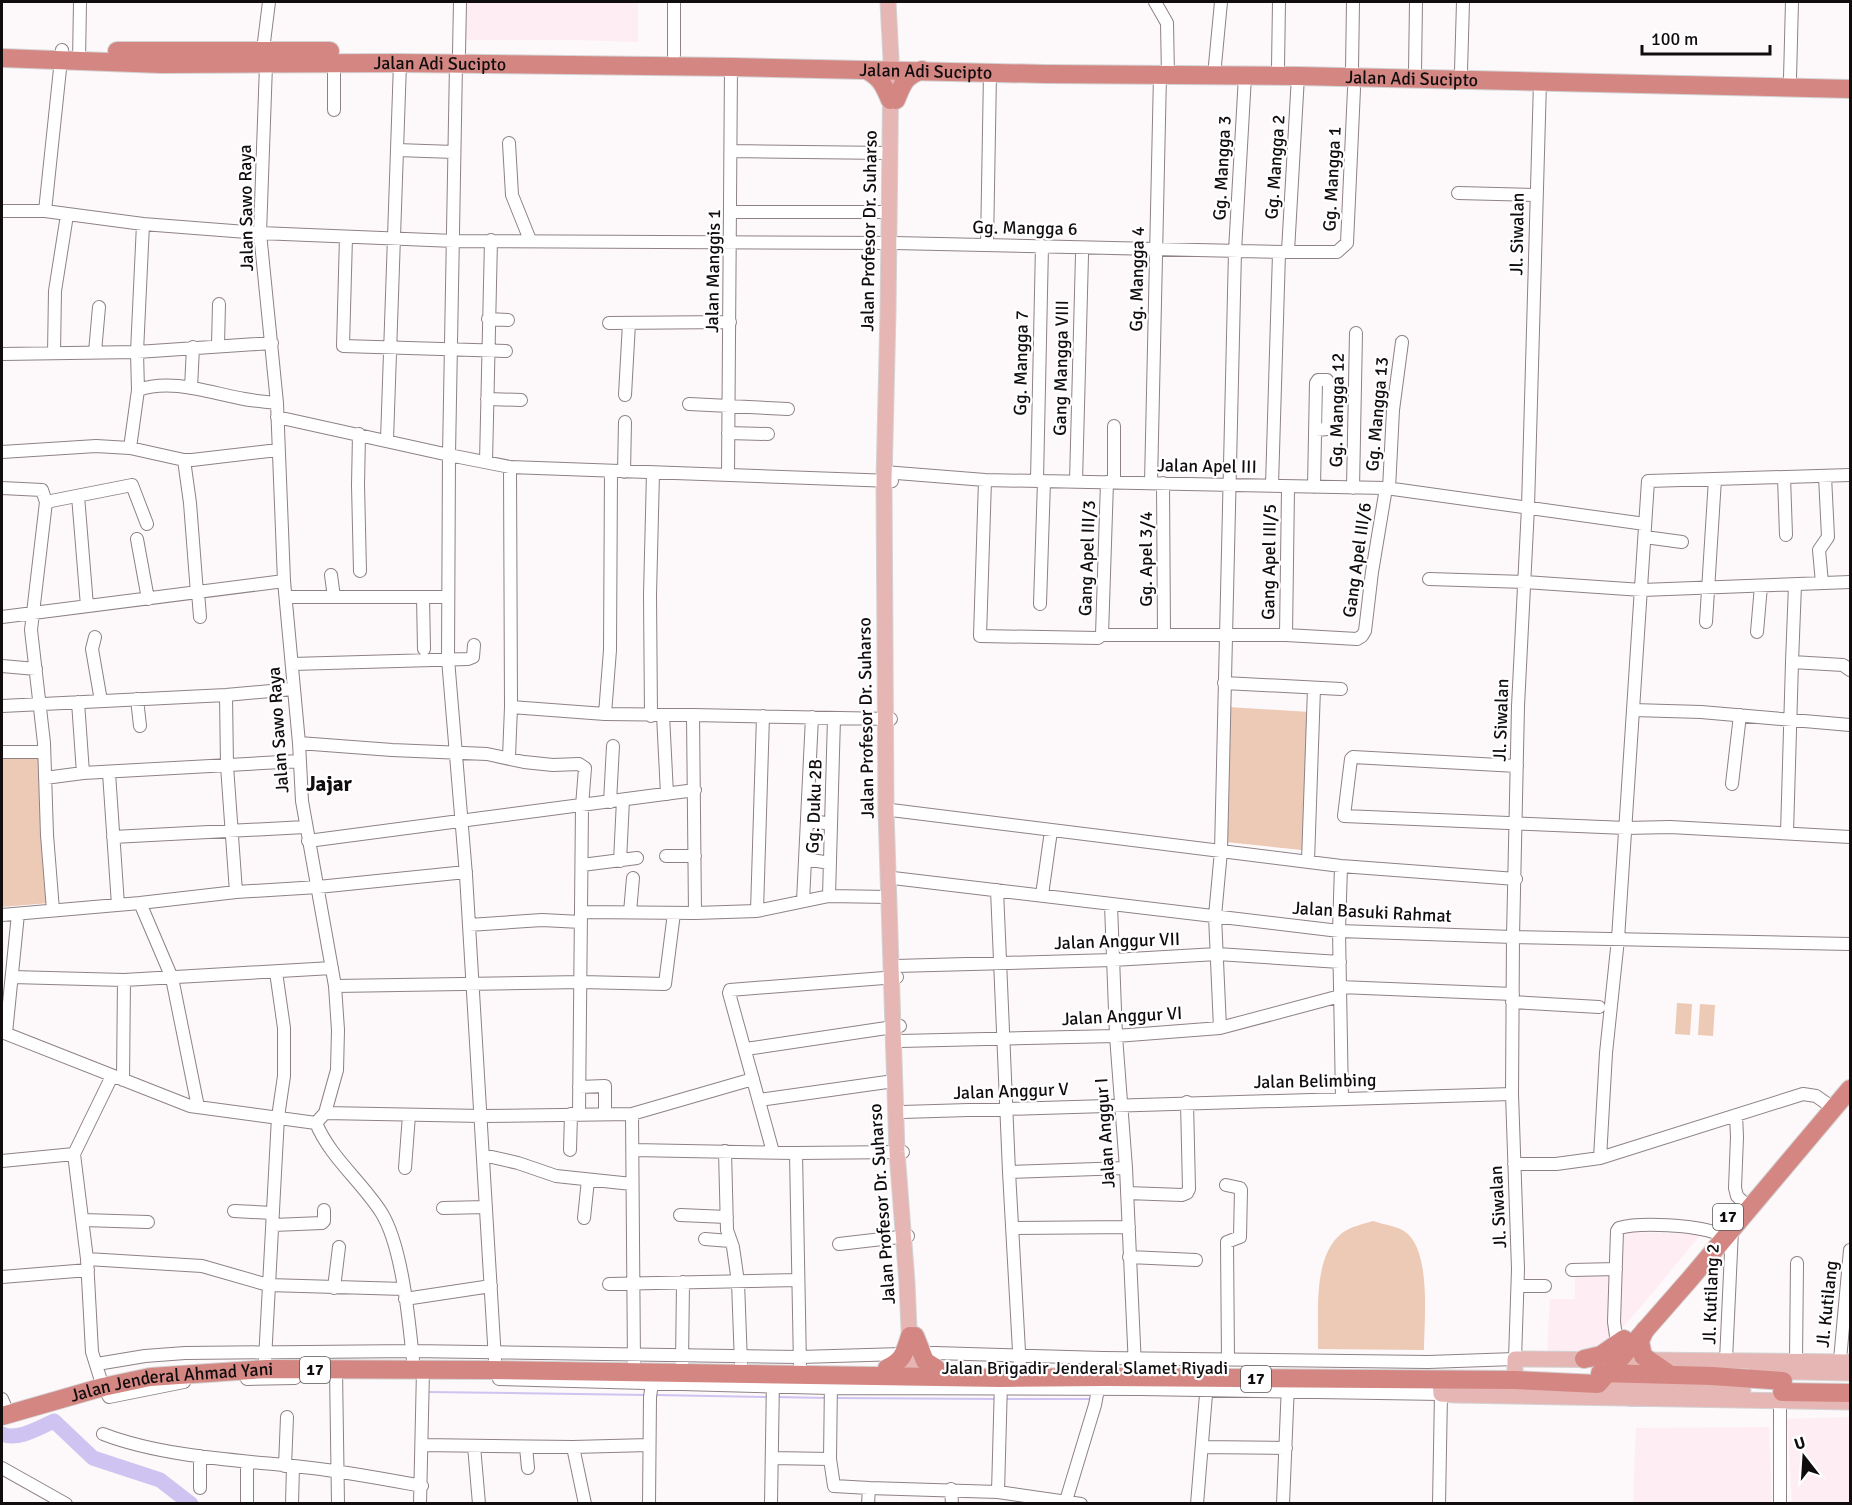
<svg xmlns="http://www.w3.org/2000/svg" width="1852" height="1505" font-family="Signika,sans-serif">
<style>
.built{fill:#feedf3}
.green{fill:#eccab6}
.lines{fill:none;stroke-linecap:round;stroke-linejoin:round}
.stream{stroke:#cec3f1;stroke-width:2}
.river{stroke:#cec3f1;stroke-width:15}
.minor-casing{stroke:#8e8287;stroke-width:14}
.major-casing{stroke:#d4d3d4;stroke-width:17}
.highway-casing{stroke:#d4d3d4;stroke-width:20}
.minor{stroke:#fff;stroke-width:12}
.major{stroke:#e5b6b4;stroke-width:15}
.highway{stroke:#d48682;stroke-width:18}
.labels{text-anchor:middle;dominant-baseline:central;stroke-width:4.5;stroke-linejoin:round;paint-order:stroke}
.shield{fill:#fff;stroke:#585656;stroke-width:1.5}
.shield-label{font-size:16px;font-weight:bold;fill:#110d0e}
.street-label{font-size:18px;fill:#110d0e;stroke:#fff}
.quarter-label{font-size:21px;font-weight:bold;fill:#110d0e;stroke:#fff}
</style>
<rect width="100%" height="100%" fill="#fdf8fa"/>
<path class="built" d="M 462,2 L 638,2 L 638,42 L 574,40 L 461,40 Z
M 1621,1232 L 1701,1234 L 1639,1309 L 1598,1354 L 1547,1353 L 1550,1299 L 1575,1299 L 1575,1272 L 1617,1272 Z
M 1850,1417 L 1850,1503 L 1792,1503 L 1787,1419 Z
M 1769,1427 L 1772,1503 L 1633,1503 L 1636,1428 Z"/>
<path class="green" d="M 1228,707 L 1310,712 L 1302,850 L 1226,842 Z
M 40,754 L 49,903 L 2,907 L 2,757 Z
M 1677,1003 L 1692,1004 L 1690,1035 L 1675,1034 Z
M 1700,1004 L 1715,1005 L 1713,1036 L 1698,1035 Z
M 1373,1221 C 1382,1224 1396,1226 1404,1231 C 1432,1249 1424,1320 1424,1350 L 1318,1349 C 1319,1313 1312,1257 1342,1233 C 1350,1227 1363,1224 1373,1221 Z"/>
<g class="lines">
<path class="stream" d="M 428,1392 L 647,1395
M 656,1395 L 767,1397
M 776,1397 L 827,1398
M 836,1398 L 995,1399
M 1004,1399 L 1091,1399
M 1629,1406 L 1675,1406"/>
<path class="river" d="M 2,1434 C 17,1441 39,1428 54,1421 L 93,1458 L 160,1480 L 191,1504"/>
<g class="minor-casing">
<path id="minor" d="M 1155,2 L 1167,23 L 1168,76
M 263,50 L 269,2
M 459,53 L 460,2
M 674,55 L 674,2
M 79,61 L 80,2
M 456,64 L 449,455 L 448,659 L 466,875 L 495,1360
M 266,65 L 260,233 L 277,403 L 284,581 L 299,743 L 302,801 L 335,986 L 338,1030 L 337,1070 L 325,1113 L 316,1123
M 1215,65 L 1221,2
M 1278,67 L 1279,2
M 1352,69 L 1353,2
M 1415,71 L 1416,2
M 1461,71 L 1463,2
M 334,72 L 334,110
M 1790,78 L 1792,2
M 509,143 L 512,195 L 530,240
M 397,150 L 454,152
M 732,151 L 889,153
M 1458,193 L 1535,195
M 2,211 L 45,211 L 143,224 L 260,233 L 454,241 L 894,243 L 1286,252 L 1288,251 L 1298,76
M 45,211 L 62,50
M 732,212 L 888,212
M 346,237 L 343,346 L 506,351
M 987,245 L 990,73
M 1287,252 L 1337,252 L 1347,243 L 1354,89
M 488,319 L 508,320
M 609,323 L 730,322
M 218,345 L 219,304
M 95,352 L 99,307
M 54,353 L 55,291 L 67,215
M 2,354 L 137,352 L 272,343
M 191,388 L 193,347
M 138,390 C 172,378 210,393 244,399 C 255,401 266,402 277,403
M 625,395 L 629,323
M 487,399 L 521,400
M 689,404 L 788,409
M 277,417 L 449,455 L 510,467 L 892,481
M 728,433 L 768,434
M 359,434 L 358,485 L 360,571
M 387,440 L 400,63
M 130,448 L 138,390 L 137,352 L 143,224
M 2,452 L 96,446 L 130,448 L 184,460 L 192,460 L 278,450
M 184,460 L 190,503 L 197,593
M 486,462 L 491,240
M 510,467 L 511,707 L 605,714 L 693,715
M 624,472 L 625,422
M 884,472 L 985,480 L 1386,488 L 1645,524
M 728,475 L 731,67
M 1784,477 L 1786,535
M 985,480 L 980,636 L 1098,638 L 1102,635 L 1286,635 L 1357,639 L 1362,636 L 1365,631 L 1372,572 L 1386,488
M 1037,480 L 1042,246
M 1076,481 L 1082,255
M 1114,482 L 1114,426
M 1151,483 L 1160,75
M 1163,483 L 1164,635
M 1272,485 L 1279,253
M 1314,487 L 1316,383 L 1318,380 L 1327,380 L 1329,383 L 1328,429 L 1316,430
M 2,488 L 42,490 L 46,502 L 31,630 L 44,743 L 47,835 L 53,910
M 1353,488 L 1356,333
M 1389,489 L 1393,410 L 1402,342
M 78,496 L 87,606
M 46,502 L 132,485 L 147,524
M 1645,537 L 1682,542
M 137,539 L 148,599
M 331,575 L 334,597
M 1429,579 L 1525,582 L 1642,590 L 1850,582
M 1822,583 L 1819,550 L 1828,537 L 1825,476
M 1795,585 L 1792,662 L 1843,665 L 1850,670
M 198,592 L 200,617
M 286,597 L 447,597
M 423,597 L 424,649
M 1040,604 L 1044,481
M 2,617 L 284,581
M 1706,622 L 1715,479
M 1757,632 L 1761,586
M 1102,635 L 1107,482
M 1286,635 L 1288,489
M 95,637 L 92,649 L 101,701
M 292,664 L 468,659 L 473,657 L 474,645
M 2,666 L 36,669
M 1224,683 L 1341,689
M 226,695 L 227,766 L 236,892
M 137,699 L 140,726
M 78,702 L 83,773
M 2,706 L 226,695 L 293,689
M 1633,710 L 1701,712 L 1850,725
M 605,714 L 610,650 L 611,472
M 663,715 L 667,794
M 651,716 L 650,595 L 653,473
M 299,743 L 392,750 L 487,754 L 524,762 L 553,765 L 579,764 L 585,768 L 582,806 L 579,1114
M 2,752 L 44,752
M 509,757 L 511,707
M 1517,766 L 1353,757 L 1351,759 L 1344,816 L 1626,828 L 1670,827 L 1850,837
M 109,773 L 118,905
M 45,778 L 83,773 L 299,761
M 1732,784 L 1740,715
M 610,802 L 613,746
M 891,810 L 1341,866 L 1516,879
M 807,820 L 831,824
M 1787,833 L 1792,662
M 113,837 L 305,827
M 308,841 L 695,790
M 666,856 L 695,856
M 805,859 L 830,863
M 620,861 L 623,800
M 1308,861 L 1314,688
M 582,865 L 637,858
M 1341,866 L 1339,931 L 1342,1099
M 893,878 L 1339,931 L 1513,937 L 1850,944
M 997,890 L 1009,1172 L 1020,1369
M 1042,895 L 1051,831
M 829,896 L 834,718
M 888,897 L 829,896 L 757,911 L 695,913 L 693,715 L 891,719
M 803,901 L 812,717
M 140,903 L 172,978 L 198,1107
M 1111,905 L 1116,1036 L 1126,1168 L 1135,1367
M 757,911 L 763,716
M 582,912 L 695,913
M 630,912 L 633,878
M 2,915 L 140,903 L 236,892 L 318,887 L 466,872
M 469,925 L 542,920 L 581,922
M 896,966 L 1113,960 L 1217,954 L 1340,962
M 12,977 L 124,980 L 332,968
M 335,986 L 581,982 L 665,984 L 674,913
M 1340,987 L 1513,994
M 1512,1002 L 1599,1007
M 1220,1028 L 1215,916 L 1221,851 L 1235,251 L 1245,76
M 2,1032 L 190,1106 L 316,1123
M 6,1033 L 18,914
M 900,1041 L 1116,1036 L 1220,1028 L 1340,996
M 746,1049 L 900,1026
M 112,1076 L 74,1154 L 87,1259 L 92,1352 L 103,1387 L 109,1397 L 184,1382
M 123,1080 L 124,980
M 579,1087 L 605,1086 L 605,1114
M 759,1100 L 894,1081
M 902,1112 L 1512,1094
M 325,1113 L 482,1116 L 632,1114 L 753,1079
M 632,1114 L 634,1364
M 1736,1115 L 1737,1137 L 1735,1188 L 1737,1196 L 1742,1201
M 316,1123 C 330,1157 361,1181 381,1212 C 402,1245 409,1320 413,1360
M 570,1150 L 571,1114
M 633,1150 L 796,1153 L 903,1152
M 725,1151 L 727,1230 L 733,1247 L 738,1282 L 741,1364
M 773,1152 L 729,993 L 730,990 L 897,977
M 796,1153 L 800,1366
M 483,1155 L 518,1163 L 556,1176 L 632,1184
M 1600,1158 L 1606,1053 L 1618,939 L 1648,481 L 1850,475
M 2,1161 L 74,1154
M 1514,1164 L 1556,1164 L 1600,1158 L 1803,1094 L 1816,1096 L 1826,1103
M 405,1168 L 409,1115
M 1009,1172 L 1126,1168
M 1226,1185 L 1240,1188 L 1241,1190 L 1240,1237 L 1227,1242 L 1228,1359
M 1127,1193 L 1182,1195 L 1187,1193 L 1189,1189 L 1187,1102
M 443,1208 L 486,1207
M 234,1211 L 273,1213
M 680,1215 L 727,1217
M 584,1218 L 588,1180
M 83,1220 L 148,1222
M 273,1225 L 322,1223 L 324,1221 L 324,1210
M 1012,1228 L 1129,1227
M 705,1239 L 730,1241
M 839,1244 L 908,1236
M 1129,1257 L 1196,1260
M 87,1259 L 202,1266 L 268,1285 L 404,1289
M 1572,1270 L 1616,1269
M 2,1277 L 88,1270
M 609,1284 L 798,1280
M 1518,1286 L 1545,1286
M 334,1288 L 339,1247
M 405,1299 L 491,1286
M 1618,1350 L 1614,1322 L 1617,1231 L 1619,1228 C 1640,1222 1695,1225 1716,1233
M 265,1360 L 278,1117 L 284,1076 L 284,1028 L 276,972
M 1726,1360 L 1732,1230
M 1796,1361 L 1797,1263
M 97,1364 L 145,1356 L 185,1353 L 412,1351 L 800,1357 L 935,1353 L 1103,1358 L 1428,1362 L 1515,1359 L 1518,1269 L 1512,1094 L 1513,937 L 1518,706 L 1528,507 L 1540,82
M 682,1364 L 683,1282
M 336,1370 L 338,1504
M 1839,1371 L 1850,1250
M 247,1379 L 295,1378
M 499,1379 L 830,1388 L 1141,1389 L 1441,1394 L 1439,1504
M 1001,1382 L 998,1492 L 1081,1504
M 2,1399 L 8,1413
M 1780,1401 L 1780,1504
M 103,1434 C 160,1456 233,1460 294,1466 C 337,1470 379,1478 422,1486
M 422,1445 L 573,1447 L 649,1445
M 474,1446 L 479,1504
M 526,1447 L 528,1468
M 573,1447 L 585,1504
M 1202,1447 L 1286,1448
M 772,1458 L 830,1459 L 834,1486 L 869,1488 L 868,1504
M 830,1459 L 831,1380
M 247,1462 L 247,1504
M 285,1466 L 287,1417
M 2,1468 L 66,1504
M 200,1488 L 200,1456
M 869,1488 L 998,1492
M 951,1489 L 952,1504
M 292,1504 L 293,1466
M 420,1504 L 423,1370
M 649,1504 L 650,1397 L 653,1376
M 771,1504 L 773,1379
M 1065,1504 L 1095,1405 L 1099,1384
M 1197,1504 L 1207,1382
M 1283,1504 L 1288,1384"/>
</g>
<g class="major-casing">
<path id="major" d="M 888,2 L 891,59 L 888,312 L 884,481 L 886,811 L 897,1152 L 907,1283 L 911,1376
M 1515,1371 L 1515,1359 L 1850,1362
M 1756,1371 L 1850,1373
M 1440,1380 L 1441,1394 L 1456,1395 L 1850,1402
M 1598,1384 L 1743,1390"/>
</g>
<g class="highway-casing">
<g id="highway">
<path d="M 117,51 L 330,51"/>
<path id="s1" d="M 2,58 L 161,64 L 400,63 L 731,67 L 1045,74 L 1298,76 L 1850,89"/>
<path d="M 866,70 C 880,77 884,85 890,100"/>
<path d="M 896,100 C 903,83 904,77 922,70"/>
<path d="M 1645,1330 L 1640,1341 L 1643,1356 L 1669,1374"/>
<path d="M 915,1336 L 925,1361 L 936,1368"/>
<path d="M 1584,1359 L 1601,1355 L 1624,1339"/>
<path d="M 887,1368 C 903,1361 905,1352 910,1336"/>
<path d="M 1600,1373 L 1712,1376 L 1783,1381"/>
<path d="M 1782,1392 L 1850,1393"/>
<path id="s2" d="M 2,1416 L 103,1387 L 150,1377 L 266,1369 L 486,1370 L 1001,1378 L 1105,1377 L 1515,1380 L 1598,1384 L 1690,1279 L 1850,1089"/>
</g>
</g>
<use href="#minor" class="minor"/>
<use href="#major" class="major"/>
<use href="#highway" class="highway"/>
</g>
<g class="labels">
<g class="shield">
<rect x="1713" y="1204" width="30" height="26" rx="4.5"/>
<rect x="300" y="1357" width="30" height="26" rx="4.5"/>
<rect x="1241" y="1366" width="30" height="26" rx="4.5"/>
</g>
<g class="shield-label">
<text x="1728" y="1217">17</text>
<text x="315" y="1370">17</text>
<text x="1256" y="1379">17</text>
</g>
<g class="street-label">
<text stroke="none"><textPath href="#s1" startOffset="438">Jalan Adi Sucipto</textPath></text>
<text stroke="none"><textPath href="#s1" startOffset="924">Jalan Adi Sucipto</textPath></text>
<text stroke="none"><textPath href="#s1" startOffset="1410">Jalan Adi Sucipto</textPath></text>
<text transform="translate(1275 167) rotate(-86)">Gg. Mangga 2</text>
<text transform="translate(1222 168) rotate(-87)">Gg. Mangga 3</text>
<text transform="translate(1332 179) rotate(-87)">Gg. Mangga 1</text>
<text transform="translate(246 208) rotate(-91)">Jalan Sawo Raya</text>
<text transform="translate(1025 228) rotate(1)">Gg. Mangga 6</text>
<text transform="translate(869 231) rotate(-89)">Jalan Profesor Dr. Suharso</text>
<text transform="translate(1517 234) rotate(-89)">Jl. Siwalan</text>
<text transform="translate(713 271) rotate(-89)">Jalan Manggis 1</text>
<text transform="translate(1137 279) rotate(-89)">Gg. Mangga 4</text>
<text transform="translate(1021 363) rotate(-89)">Gg. Mangga 7</text>
<text transform="translate(1061 368) rotate(-89)">Gang Mangga VIII</text>
<text transform="translate(1337 410) rotate(-89)">Gg. Mangga 12</text>
<text transform="translate(1377 414) rotate(-85)">Gg. Mangga 13</text>
<text transform="translate(1207 466) rotate(1)">Jalan Apel III</text>
<text transform="translate(1087 558) rotate(-88)">Gang Apel III/3</text>
<text transform="translate(1146 559) rotate(-90)">Gg. Apel 3/4</text>
<text transform="translate(1357 560) rotate(-82)">Gang Apel III/6</text>
<text transform="translate(1269 562) rotate(-89)">Gang Apel III/5</text>
<text transform="translate(866 718) rotate(-91)">Jalan Profesor Dr. Suharso</text>
<text transform="translate(1501 720) rotate(-88)">Jl. Siwalan</text>
<text transform="translate(278 730) rotate(-94)">Jalan Sawo Raya</text>
<text transform="translate(814 806) rotate(-88)">Gg. Duku 2B</text>
<text transform="translate(1372 912) rotate(3)">Jalan Basuki Rahmat</text>
<text transform="translate(1117 941) rotate(-2)">Jalan Anggur VII</text>
<text transform="translate(1122 1016) rotate(-3)">Jalan Anggur VI</text>
<text transform="translate(1315 1081) rotate(-1)">Jalan Belimbing</text>
<text transform="translate(1011 1091) rotate(-2)">Jalan Anggur V</text>
<text transform="translate(1105 1133) rotate(-94)">Jalan Anggur I</text>
<text transform="translate(882 1204) rotate(-94)">Jalan Profesor Dr. Suharso</text>
<text transform="translate(1498 1207) rotate(-93)">Jl. Siwalan</text>
<text transform="translate(1711 1294) rotate(-88)">Jl. Kutilang 2</text>
<text transform="translate(1827 1304) rotate(-84)">Jl. Kutilang</text>
<text x="1085" y="1368">Jalan Brigadir Jenderal Slamet Riyadi</text>
<text stroke="none"><textPath href="#s2" startOffset="174">Jalan Jenderal Ahmad Yani</textPath></text>
</g>
<g class="quarter-label">
<text x="329" y="784">Jajar</text>
</g>
</g>
<rect width="1852" height="1505" fill="none" stroke="#110d0e" stroke-width="6"/>
<g transform="translate(1804 1457) rotate(343)" stroke="#ffffff" stroke-width="4.5" paint-order="stroke">
<path d="M0-4.5L10 22L0 15L-10 22Z" fill="#110d0e"/>
<text y="-9" font-size="16" font-weight="bold" text-anchor="middle" fill="#110d0e">U</text>
</g>
<path d="M1642 45v9h128v-9" fill="none" stroke="#110d0e" stroke-width="3"/>
<text x="1651" y="45" font-size="18" fill="#110d0e" stroke="#ffffff" stroke-width="4.5" paint-order="stroke">100 m</text>
</svg>
